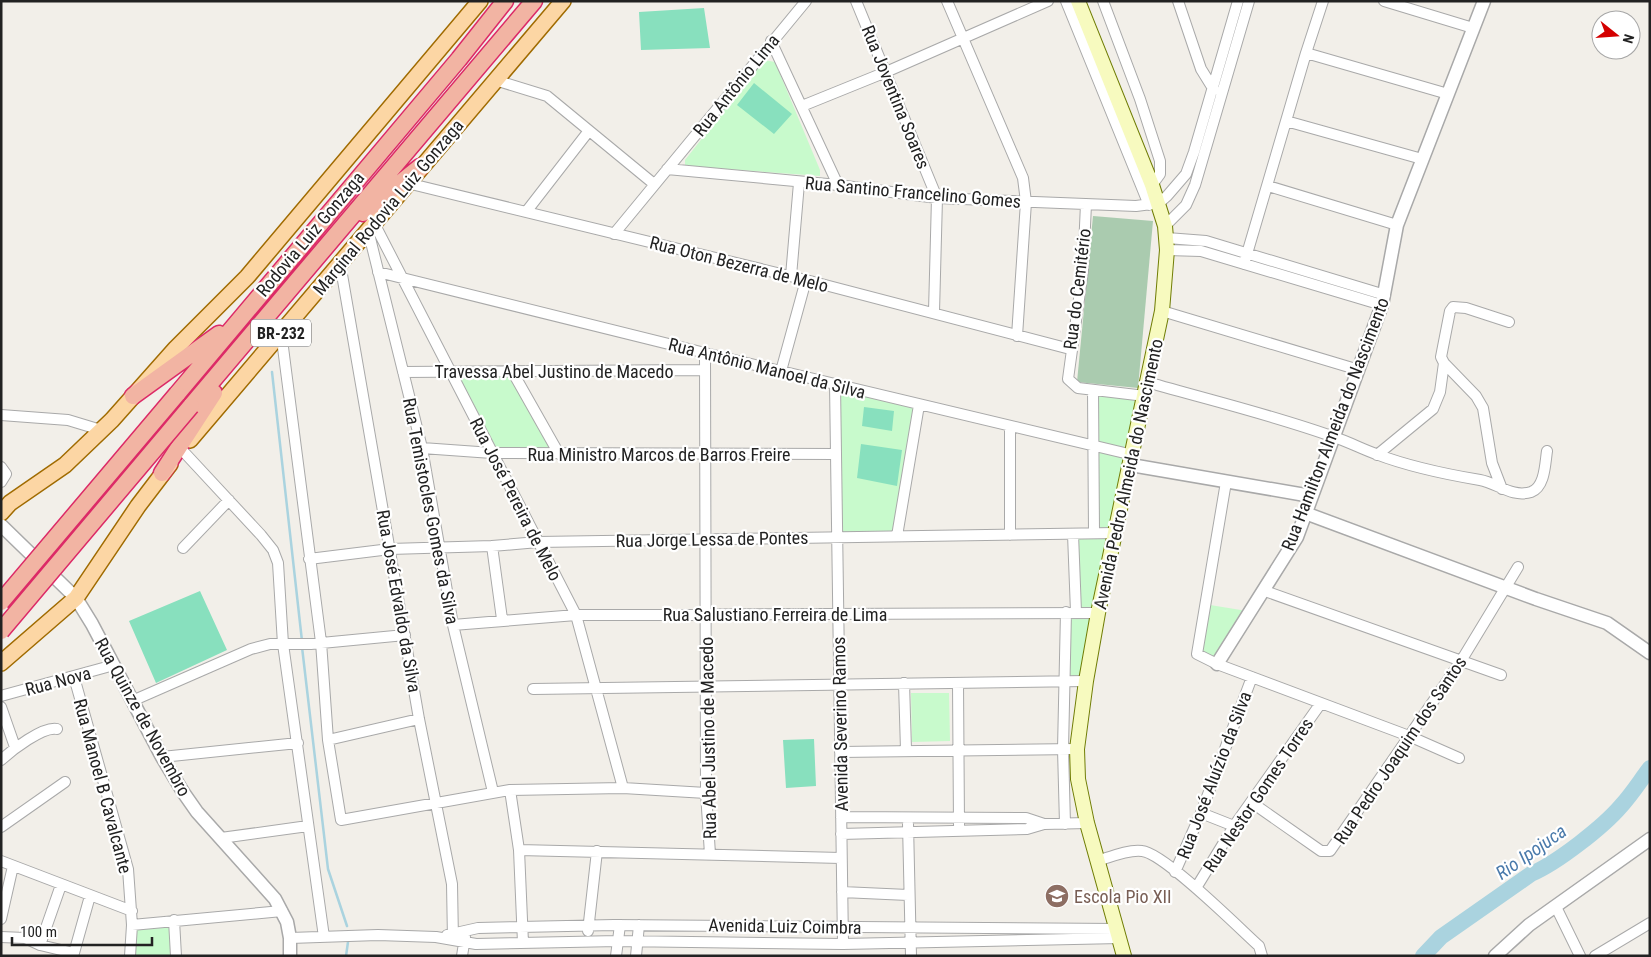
<svg xmlns="http://www.w3.org/2000/svg" width="1651" height="957" font-family="'Roboto Condensed',sans-serif">
<style>
.cemetery{fill:#aacbaf}
.park{fill:#c8facc}
.pitch{fill:#88e0be}
.lines{fill:none;stroke-linecap:round;stroke-linejoin:round}
.stream{stroke:#aad3df;stroke-width:2.5}
.river{stroke:#aad3df;stroke-width:16}
.minor-casing{stroke:#a9a9a9;stroke-width:12}
.tertiary-casing{stroke:#a9a9a9;stroke-width:15}
.secondary-casing{stroke:#707d05;stroke-width:16}
.primary-casing{stroke:#a06b00;stroke-width:18}
.trunk-casing{stroke:#dc2a67;stroke-width:19}
.minor{stroke:#fff;stroke-width:10}
.tertiary{stroke:#fff;stroke-width:12}
.secondary{stroke:#f7fabf;stroke-width:14}
.primary{stroke:#fcd6a4;stroke-width:15}
.trunk{stroke:#f2b4a3;stroke-width:16}
.trunk-bridge-casing{stroke:#dc2a67;stroke-width:19;stroke-linecap:butt}
.trunk-bridge{stroke:#f2b4a3;stroke-width:16}
.labels{text-anchor:middle;dominant-baseline:central;stroke-width:4.5;stroke-linejoin:round;paint-order:stroke}
.shield{fill:#fff;stroke:#646464;stroke-width:1}
.shield-label{font-size:16px;font-weight:bold;fill:#222}
.street-label{font-size:18px;fill:#222;stroke:#fff}
.education-label{font-size:18px;fill:#785e54;stroke:#fff;text-anchor:start}
.water-label{font-size:19px;font-style:italic;fill:#4a7aab;stroke:#fff}
</style>
<rect width="100%" height="100%" fill="#f2efe9"/>
<path class="cemetery" d="M 1093,216 L 1153,221 L 1138,388 L 1077,382 Z"/>
<path class="park" d="M 764,60 L 775,62 L 820,170 L 820,176 L 685,166 L 685,160 Z
M 510,377 L 550,448 L 497,449 L 460,378 Z
M 835,384 L 919,405 L 897,536 L 837,536 Z
M 1093,390 L 1145,396 L 1089,683 L 1065,683 L 1064,613 L 1074,613 L 1076,534 L 1092,534 Z
M 1204,604 L 1247,611 L 1211,664 L 1196,658 Z
M 911,693 L 949,693 L 950,741 L 912,742 Z
M 170,923 L 173,956 L 133,956 L 134,927 Z"/>
<path class="pitch" d="M 704,8 L 710,48 L 641,50 L 639,12 Z
M 754,83 L 792,114 L 774,134 L 737,105 Z
M 864,407 L 894,411 L 892,431 L 862,426 Z
M 861,444 L 902,450 L 897,486 L 857,478 Z
M 200,591 L 227,650 L 156,683 L 129,621 Z
M 814,739 L 816,786 L 786,788 L 783,740 Z"/>
<g class="lines">
<path class="stream" d="M 272,372 L 302,641
M 302,647 L 328,869 L 347,926
M 346,956 L 348,942"/>
<path class="river" d="M 1423,956 L 1441,937 L 1531,874 C 1557,863 1603,827 1621,806 C 1632,794 1640,781 1650,768"/>
<g class="minor-casing">
<path id="minor" d="M 856,1 L 937,198 L 934,312
M 947,1 L 1023,178 L 1026,202 L 1017,336
M 1066,1 L 1149,205
M 1103,1 L 1140,99 L 1160,161 L 1160,174 L 1152,185
M 1178,1 L 1201,69 L 1214,90
M 1384,1 L 1473,28
M 771,41 L 838,185
M 1306,53 L 1448,94
M 495,80 L 547,96 L 654,184
M 802,106 L 886,72 L 1048,1
M 1286,121 L 1422,159
M 667,169 L 838,185 L 937,198 L 1136,206 L 1159,203 L 1167,196 L 1186,174 L 1194,152 L 1238,1
M 407,183 L 806,280 L 1070,349
M 1268,186 L 1397,225
M 1086,204 L 1083,270 L 1068,379 L 1078,388 L 1145,396
M 526,212 L 588,132
M 374,223 L 576,615 L 623,788
M 1165,226 L 1186,205 L 1195,185 L 1249,1
M 368,230 L 422,448 L 453,625 L 493,792
M 614,234 L 806,1
M 1167,238 L 1206,241 L 1385,295
M 1167,250 L 1201,251 L 1382,305
M 340,263 L 419,719 L 452,884 L 453,940
M 1244,264 L 1306,53 L 1323,1
M 378,272 L 705,353 L 1133,455
M 791,276 L 799,183
M 1162,311 L 1359,370
M 281,332 L 321,642 L 328,740 L 341,820 L 510,790 L 623,788 L 706,793
M 705,353 L 706,793 L 710,854
M 512,371 L 559,454
M 781,371 L 806,280
M 403,372 L 705,370
M 1147,382 C 1209,400 1273,415 1334,437 C 1349,442 1362,449 1376,454 C 1410,467 1444,474 1480,480 C 1497,483 1512,498 1531,492 C 1545,487 1545,464 1547,451
M 835,384 L 843,944
M 1093,390 L 1094,533
M 1,415 L 68,420 L 101,430
M 422,448 L 492,453 L 836,454
M 182,450 L 261,535 L 273,550 L 278,563 L 283,644 L 324,937
M 1377,455 L 1433,409 L 1440,392 L 1444,363
M 1,467 L 6,474 L 1,482
M 1226,482 L 1197,654 L 1217,664 L 1409,736 L 1459,758
M 1502,489 L 1492,463 L 1483,408 L 1476,396 L 1444,363 L 1441,357 L 1450,311 L 1453,307 L 1466,308 L 1509,322
M 1073,534 L 1076,612
M 1010,535 L 1010,426
M 897,536 L 919,405
M 492,546 L 502,619
M 183,548 L 229,500
M 309,559 L 390,549 L 492,546 L 538,542 L 1115,533
M 1265,591 L 1501,675
M 453,625 L 576,615 L 1098,613
M 74,677 L 128,869 L 132,925 L 130,956
M 904,683 L 906,750
M 958,683 L 959,825
M 533,689 L 1086,681
M 1,696 L 114,665
M 132,701 L 251,649 L 270,644 L 311,644 L 405,635
M 1,707 L 15,747
M 328,740 L 419,719
M 840,752 L 1077,749
M 162,757 L 298,743
M 1,760 C 12,750 43,726 57,729
M 510,790 L 519,850 L 523,943
M 1251,802 L 1321,851 L 1330,851 L 1461,661 L 1518,567
M 1201,813 L 1234,826
M 841,817 L 1026,818 L 1044,824 L 1087,823
M 908,824 L 911,956
M 1065,824 L 1063,749 L 1066,612
M 1,827 L 65,782
M 841,834 L 1027,829 L 1044,824
M 221,838 L 308,826
M 519,850 L 841,858
M 1,861 L 132,911
M 1097,861 C 1110,857 1129,849 1142,851 C 1164,853 1239,928 1259,946 L 1262,956
M 1175,872 L 1201,813 L 1252,677
M 1196,888 L 1234,826 L 1321,703
M 842,892 L 908,895
M 1556,907 L 1580,956
M 1,919 L 13,866
M 174,920 L 176,956
M 132,925 L 282,911
M 588,931 L 597,851
M 447,935 L 478,928 L 614,925 L 1117,929
M 1,937 L 25,938 L 40,945 L 74,953 L 90,896
M 290,938 L 378,935 L 436,937 L 476,944 L 618,941 L 843,944 L 1120,938
M 40,945 L 61,885
M 462,956 L 465,937
M 616,956 L 620,925
M 636,956 L 639,925
M 1595,956 L 1650,923"/>
</g>
<g class="tertiary-casing">
<path id="tertiary" d="M 1131,465 L 1311,496
M 1305,513 L 1536,599 L 1607,623 L 1650,653
M 1,525 L 76,598 L 92,624 L 162,757 L 183,792 L 197,812 L 275,899 L 287,922 L 290,938 L 290,956
M 1217,664 L 1297,537 L 1382,305 L 1397,225 L 1484,1
M 1495,956 L 1529,925 L 1650,839"/>
</g>
<g class="secondary-casing">
<path id="secondary" d="M 1078,1 L 1152,185 L 1165,226 L 1167,250 L 1162,311 L 1098,613 L 1086,681 L 1077,749 L 1078,779 L 1087,823 L 1124,956"/>
</g>
<g class="primary-casing">
<path id="primary" d="M 190,440 L 563,1
M 1,513 L 10,503 L 65,465 L 112,420 L 176,348 L 247,277 L 480,1
M 1,663 L 76,598 L 138,506 L 170,464"/>
</g>
<g class="trunk-casing">
<path id="trunk" d="M 363,213 L 420,167
M 177,394 L 459,59 L 505,1
M 133,396 L 219,334
M 191,406 L 534,1
M 162,473 L 214,393"/>
</g>
<use href="#minor" class="minor"/>
<use href="#tertiary" class="tertiary"/>
<use href="#secondary" class="secondary"/>
<use href="#primary" class="primary"/>
<use href="#trunk" class="trunk"/>
<g class="trunk-bridge-casing">
<path id="trunk-bridge" d="M 1,602 L 177,394
M 1,631 L 191,406"/>
</g>
<use href="#trunk-bridge" class="trunk-bridge"/>
</g>
<defs>
<g id="school-disc" transform="scale(1.25)"><circle r="9.5" fill="#8d6e63" stroke="#fff"/><path d="M0-5L7-2L0 1L-7-2ZM-4 1L0 2.5L4 1V4Q0 6-4 4Z" fill="#fff"/></g>
</defs>
<g fill-rule="evenodd">
<use href="#school-disc" x="1057" y="896"/>
</g>
<g class="labels">
<rect class="shield" x="251" y="319.5" width="60" height="27" rx="4"/>
<g class="shield-label">
<text x="281" y="333">BR-232</text>
</g>
<g class="street-label">
<text transform="translate(736 85) rotate(-51)">Rua Antônio Lima</text>
<text transform="translate(896 97) rotate(68)">Rua Joventina Soares</text>
<text transform="translate(913 192) rotate(5)">Rua Santino Francelino Gomes</text>
<text transform="translate(388 207) rotate(-50)">Marginal Rodovia Luiz Gonzaga</text>
<text transform="translate(310 234) rotate(-50)">Rodovia Luiz Gonzaga</text>
<text transform="translate(739 264) rotate(14)">Rua Oton Bezerra de Melo</text>
<text transform="translate(1077 289) rotate(-83)">Rua do Cemitério</text>
<text transform="translate(767 368) rotate(14)">Rua Antônio Manoel da Silva</text>
<text x="554" y="371">Travessa Abel Justino de Macedo</text>
<text transform="translate(1335 424) rotate(-69)">Rua Hamilton Almeida do Nascimento</text>
<text x="659" y="454">Rua Ministro Marcos de Barros Freire</text>
<text transform="translate(1128 474) rotate(-78)">Avenida Pedro Almeida do Nascimento</text>
<text transform="translate(516 499) rotate(63)">Rua José Pereira de Melo</text>
<text transform="translate(431 511) rotate(79)">Rua Temistocles Gomes da Silva</text>
<text transform="translate(712 539) rotate(-1)">Rua Jorge Lessa de Pontes</text>
<text transform="translate(399 601) rotate(80)">Rua José Edvaldo da Silva</text>
<text x="775" y="614">Rua Salustiano Ferreira de Lima</text>
<text transform="translate(58 681) rotate(-15)">Rua Nova</text>
<text transform="translate(143 717) rotate(61)">Rua Quinze de Novembro</text>
<text transform="translate(840 724) rotate(-91)">Avenida Severino Ramos</text>
<text transform="translate(708 738) rotate(-91)">Rua Abel Justino de Macedo</text>
<text transform="translate(1400 750) rotate(-56)">Rua Pedro Joaquim dos Santos</text>
<text transform="translate(1214 775) rotate(-69)">Rua José Aluízio da Silva</text>
<text transform="translate(103 786) rotate(75)">Rua Manoel B Cavalcante</text>
<text transform="translate(1258 795) rotate(-56)">Rua Nestor Gomes Torres</text>
<text transform="translate(785 926) rotate(1)">Avenida Luiz Coimbra</text>
</g>
<g class="education-label">
<text x="1074" y="896">Escola Pio XII</text>
</g>
<g class="water-label">
<text transform="translate(1531 852) rotate(-35)">Rio Ipojuca</text>
</g>
</g>
<rect width="1651" height="957" fill="none" stroke="#222222" stroke-width="5"/>
<g transform="translate(1616 35) rotate(107)"><circle r="24" fill="#ffffff" stroke="#a7a7a7"/>
<path d="M0-4L9 19L0 12L-9 19Z" fill="#d40000"/>
<text y="-8" font-size="14" font-weight="bold" text-anchor="middle" fill="#222222">N</text>
</g>
<path d="M12 937v8h140v-8" fill="none" stroke="#222222" stroke-width="2.5"/>
<text x="20" y="937" font-size="15" fill="#222222" stroke="#ffffff" stroke-width="4" paint-order="stroke">100 m</text>
</svg>
